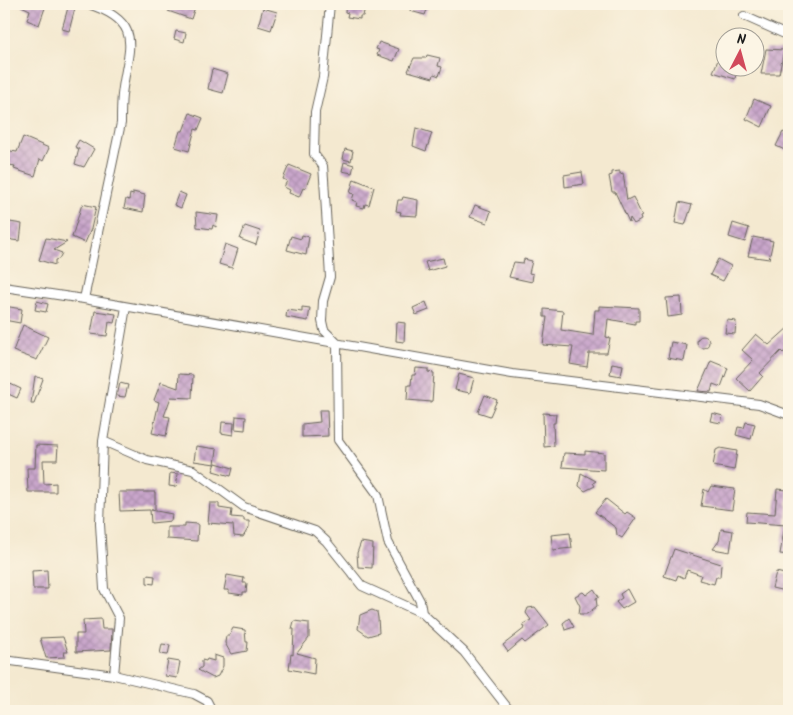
<svg xmlns="http://www.w3.org/2000/svg" width="793" height="715" font-family="Kalam,sans-serif">
<style>
.building{fill:url(#building-cross-hatch)}
.lines{fill:none;stroke-linecap:round;stroke-linejoin:round}
.minor-casing{stroke:#68645b;stroke-width:10}
.minor{stroke:#fff;stroke-width:8}
</style>
<defs>
<pattern id="building-cross-hatch" width="8" height="8" patternUnits="userSpaceOnUse" patternTransform="scale(1.25)"><rect width="8" height="8" fill="#c9a6cb"/><path d="M0 0l8 8M0 8l8-8" fill="none" stroke="#ac8eae"/></pattern>
</defs>
<rect width="100%" height="100%" fill="#fcf5e5"/>
<filter id="ink" filterUnits="userSpaceOnUse"><feTurbulence type="fractalNoise" baseFrequency=".02" numOctaves="2"/><feDisplacementMap in="SourceGraphic" scale="10" xChannelSelector="R" yChannelSelector="G"/><feConvolveMatrix kernelMatrix="1 2 1 2 8 2 1 2 1" color-interpolation-filters="sRGB"/></filter>
<filter id="wash" filterUnits="userSpaceOnUse"><feTurbulence type="fractalNoise" baseFrequency=".0096" numOctaves="4" result="noise"/><feDisplacementMap in="SourceGraphic" scale="20" xChannelSelector="R" yChannelSelector="G"/><feGaussianBlur stdDeviation="1.12" result="paint"/><feColorMatrix in="noise" values="0 0 0 0 0 0 0 0 0 0 0 0 0 0 0 0 0 1.4 0 .05"/><feComposite in="paint" operator="in"/></filter>
<g filter="url(#wash)">
<rect width="100%" height="100%" fill="#f4e9d0"/>
<g id="blocks">
<path class="building" d="M 17,4 L 46,5 L 39,25 L 27,20 L 30,10 Z
M 69,4 L 76,4 L 69,31 L 62,29 Z
M 170,4 L 196,4 L 191,19 L 168,11 Z
M 346,4 L 361,4 L 360,6 L 365,7 L 363,16 L 360,16 L 360,19 L 347,17 L 348,13 L 345,12 Z
M 412,4 L 429,4 L 425,15 L 410,11 Z
M 263,8 L 277,12 L 271,30 L 258,26 Z
M 176,31 L 186,33 L 184,42 L 174,39 Z
M 379,42 L 399,49 L 394,61 L 377,55 L 379,50 L 376,49 Z
M 766,49 L 784,50 L 779,74 L 761,74 Z
M 427,55 L 440,58 L 438,66 L 442,67 L 439,76 L 434,74 L 433,78 L 408,71 L 414,58 L 426,58 Z
M 718,60 L 726,62 L 726,68 L 737,68 L 735,79 L 713,72 Z
M 212,69 L 228,74 L 223,93 L 208,89 Z
M 754,99 L 771,106 L 762,127 L 746,119 Z
M 190,113 L 203,118 L 198,130 L 195,129 L 189,151 L 175,147 L 180,131 L 183,131 Z
M 416,128 L 432,133 L 426,151 L 413,146 Z
M 783,132 L 789,135 L 789,152 L 776,146 Z
M 23,137 L 49,148 L 43,161 L 40,159 L 35,176 L 14,169 L 15,166 L 4,164 L 4,150 L 17,152 Z
M 79,140 L 94,149 L 84,167 L 75,164 L 79,149 L 75,147 Z
M 345,149 L 353,151 L 351,161 L 343,159 Z
M 344,162 L 354,165 L 352,173 L 342,171 Z
M 289,165 L 311,174 L 305,189 L 303,188 L 299,197 L 289,193 L 290,190 L 284,187 L 287,181 L 283,179 Z
M 620,171 L 620,174 L 623,173 L 627,200 L 633,197 L 642,216 L 640,217 L 641,220 L 634,224 L 630,218 L 629,222 L 615,192 L 612,192 L 609,176 L 612,175 L 612,172 Z
M 582,172 L 584,184 L 565,187 L 564,175 Z
M 354,179 L 374,187 L 369,205 L 365,204 L 364,208 L 356,206 L 357,202 L 352,200 L 354,194 L 350,193 Z
M 133,192 L 145,195 L 143,212 L 124,208 L 126,199 L 129,200 L 130,194 L 133,195 Z
M 179,192 L 186,195 L 181,208 L 174,205 Z
M 403,197 L 418,200 L 417,216 L 400,215 L 401,212 L 396,211 L 398,200 L 402,200 Z
M 679,202 L 692,205 L 685,225 L 675,223 Z
M 82,204 L 96,207 L 91,229 L 85,243 L 72,237 Z
M 475,205 L 491,211 L 487,223 L 470,217 Z
M 196,212 L 218,215 L 216,227 L 213,225 L 212,229 L 197,227 Z
M 4,221 L 22,224 L 20,241 L 12,240 L 4,234 Z
M 733,223 L 749,228 L 745,242 L 729,237 Z
M 245,226 L 260,231 L 256,245 L 240,239 Z
M 302,235 L 309,237 L 306,255 L 287,250 L 291,236 L 301,239 Z
M 753,237 L 773,241 L 769,259 L 748,256 Z
M 46,238 L 67,242 L 54,250 L 62,253 L 59,259 L 55,260 L 55,265 L 39,260 Z
M 225,244 L 238,249 L 232,268 L 219,264 Z
M 443,258 L 445,266 L 428,271 L 425,262 Z
M 524,259 L 532,261 L 529,273 L 533,274 L 532,282 L 509,277 L 514,262 L 523,263 Z
M 718,259 L 731,266 L 723,281 L 710,275 Z
M 681,297 L 682,315 L 668,317 L 666,298 Z
M 37,301 L 48,304 L 46,312 L 35,310 Z
M 426,302 L 429,310 L 416,315 L 413,308 Z
M 4,306 L 22,309 L 20,323 L 4,320 Z
M 599,306 L 639,308 L 639,321 L 635,321 L 635,324 L 608,319 L 606,337 L 610,338 L 607,353 L 589,353 L 587,367 L 570,364 L 573,347 L 543,345 L 547,317 L 544,317 L 544,309 L 563,311 L 561,330 L 593,335 L 595,310 L 599,310 Z
M 302,307 L 310,308 L 308,321 L 286,317 L 287,310 L 302,312 Z
M 95,311 L 116,314 L 114,323 L 109,322 L 107,336 L 91,334 Z
M 727,320 L 736,321 L 735,334 L 725,333 Z
M 397,322 L 405,323 L 404,342 L 396,341 Z
M 23,325 L 48,337 L 37,360 L 13,351 Z
M 789,327 L 789,347 L 783,353 L 781,351 L 760,373 L 763,376 L 750,391 L 736,378 L 753,360 L 742,350 L 756,334 L 769,345 Z
M697 342a6 6 0 1 1 12 0a6 6 0 1 1-12 0Z
M 671,342 L 687,345 L 684,361 L 668,358 Z
M 711,361 L 728,368 L 721,387 L 713,384 L 711,392 L 698,391 Z
M 612,363 L 623,365 L 621,376 L 610,374 Z
M 416,368 L 428,369 L 428,372 L 434,373 L 432,402 L 407,400 L 408,385 L 411,385 L 412,375 L 415,375 Z
M 179,374 L 193,375 L 192,398 L 171,397 L 164,416 L 170,417 L 166,436 L 152,433 L 159,402 L 154,400 L 161,382 L 178,388 Z
M 459,374 L 474,378 L 470,393 L 455,390 Z
M 35,376 L 43,379 L 34,403 L 31,403 Z
M 4,381 L 21,389 L 17,398 L 4,392 Z
M 120,383 L 128,385 L 125,397 L 117,396 Z
M 485,395 L 497,400 L 490,416 L 478,412 Z
M 319,410 L 327,410 L 328,436 L 302,437 L 302,424 L 320,422 Z
M 543,413 L 556,414 L 555,423 L 553,423 L 554,446 L 544,447 Z
M 712,413 L 723,416 L 721,423 L 710,421 Z
M 236,416 L 246,417 L 245,430 L 235,429 Z
M 222,422 L 234,423 L 233,435 L 221,433 Z
M 746,422 L 755,424 L 751,439 L 736,435 L 738,427 L 744,428 Z
M 36,445 L 58,446 L 57,460 L 43,460 L 44,484 L 56,483 L 56,492 L 28,492 L 27,468 L 35,468 Z
M 196,446 L 217,449 L 215,464 L 194,461 Z
M 720,448 L 737,451 L 734,470 L 713,466 L 716,450 Z
M 585,451 L 604,453 L 604,470 L 562,467 L 564,453 L 585,454 Z
M 216,463 L 233,468 L 231,476 L 213,471 Z
M 170,473 L 178,474 L 176,487 L 169,486 Z
M 581,473 L 596,481 L 593,483 L 595,486 L 585,491 L 579,486 Z
M 711,486 L 735,489 L 732,510 L 701,506 L 704,489 L 708,492 Z
M 777,489 L 788,490 L 786,525 L 746,522 L 747,512 L 775,514 Z
M 119,492 L 155,492 L 155,510 L 151,510 L 172,514 L 171,521 L 151,523 L 150,510 L 120,511 Z
M 606,499 L 625,514 L 627,512 L 636,518 L 622,538 L 617,535 L 616,528 L 595,512 Z
M 210,503 L 219,503 L 219,508 L 232,510 L 231,517 L 244,518 L 244,521 L 249,521 L 249,527 L 243,537 L 234,536 L 233,525 L 208,523 Z
M 185,523 L 198,524 L 197,541 L 167,539 L 167,527 L 185,527 Z
M 785,525 L 789,526 L 789,555 L 780,554 Z
M 721,529 L 733,531 L 730,552 L 713,549 L 719,541 Z
M 570,533 L 572,548 L 553,550 L 551,535 Z
M 361,542 L 373,544 L 372,568 L 358,567 L 357,553 Z
M 674,549 L 721,564 L 720,577 L 716,577 L 714,584 L 699,580 L 701,575 L 687,570 L 684,578 L 678,575 L 676,580 L 664,576 Z
M 47,570 L 48,589 L 33,589 L 32,571 Z
M 776,572 L 789,575 L 789,592 L 772,588 Z
M 147,575 L 155,576 L 154,584 L 147,583 Z
M 227,575 L 244,578 L 243,583 L 247,583 L 246,592 L 243,592 L 243,595 L 229,593 L 229,590 L 224,590 Z
M 594,589 L 599,597 L 596,598 L 597,606 L 587,614 L 579,614 L 580,606 L 575,596 L 583,592 L 586,595 Z
M 627,589 L 634,602 L 622,609 L 616,602 L 622,598 L 620,594 Z
M 535,607 L 549,625 L 525,643 L 522,640 L 508,652 L 503,645 L 525,628 L 523,624 L 531,620 L 526,613 L 528,608 Z
M 372,610 L 377,612 L 378,618 L 379,633 L 368,636 L 358,629 L 360,615 Z
M 569,618 L 574,627 L 565,630 L 563,623 Z
M 101,619 L 102,629 L 112,629 L 111,650 L 76,652 L 76,634 L 84,634 L 83,620 Z
M 294,621 L 309,623 L 309,638 L 297,653 L 315,658 L 314,674 L 289,669 L 291,654 L 293,655 L 294,629 L 292,629 Z
M 233,628 L 245,630 L 246,642 L 248,642 L 247,651 L 231,654 L 225,643 L 226,636 L 229,636 Z
M 63,637 L 68,652 L 64,652 L 65,657 L 46,658 L 40,638 Z
M 162,644 L 170,645 L 168,655 L 160,654 Z
M 214,655 L 223,658 L 223,666 L 218,676 L 213,678 L 198,670 L 202,667 L 202,660 L 206,661 L 207,659 L 214,661 Z
M 168,660 L 180,662 L 177,678 L 165,676 Z"/>
</g>
</g>
<g filter="url(#ink)">
<use href="#blocks" fill-opacity="0" stroke="#68645b" stroke-width="1"/>
<g class="lines">
<g class="minor-casing">
<path id="minor" d="M 330,4 L 323,77 L 315,112 L 314,154 L 323,166 L 324,179 L 330,277 L 323,301 L 322,321 L 324,330 L 337,343 L 338,440 L 378,495 L 388,542 L 420,601 L 422,613
M 744,16 L 789,36
M 4,287 L 84,299 L 512,374 L 759,404 L 789,415
M 84,299 L 121,123 C 121,114 121,104 122,95 C 127,49 147,23 88,4
M 126,307 L 103,441 L 147,460 L 193,470 L 244,507 L 315,531 L 326,541 L 362,586 L 422,613 L 464,652 L 510,711
M 103,441 L 100,524 L 104,589 L 119,618 L 114,675
M 4,660 L 114,675 L 194,694 L 207,701 L 212,711"/>
</g>
<use href="#minor" class="minor"/>
</g>
</g>
<rect width="793" height="715" fill="none" stroke="#fcf5e5" stroke-width="20"/>
<g transform="translate(740 52) rotate(6)"><circle r="24" fill="#fcf5e5" stroke="#a29e95"/>
<path d="M0-4L9 19L0 12L-9 19Z" fill="#d1495b"/>
<text y="-8" font-size="14" font-weight="bold" text-anchor="middle" fill="#1c1c1c">N</text>
</g>
</svg>
